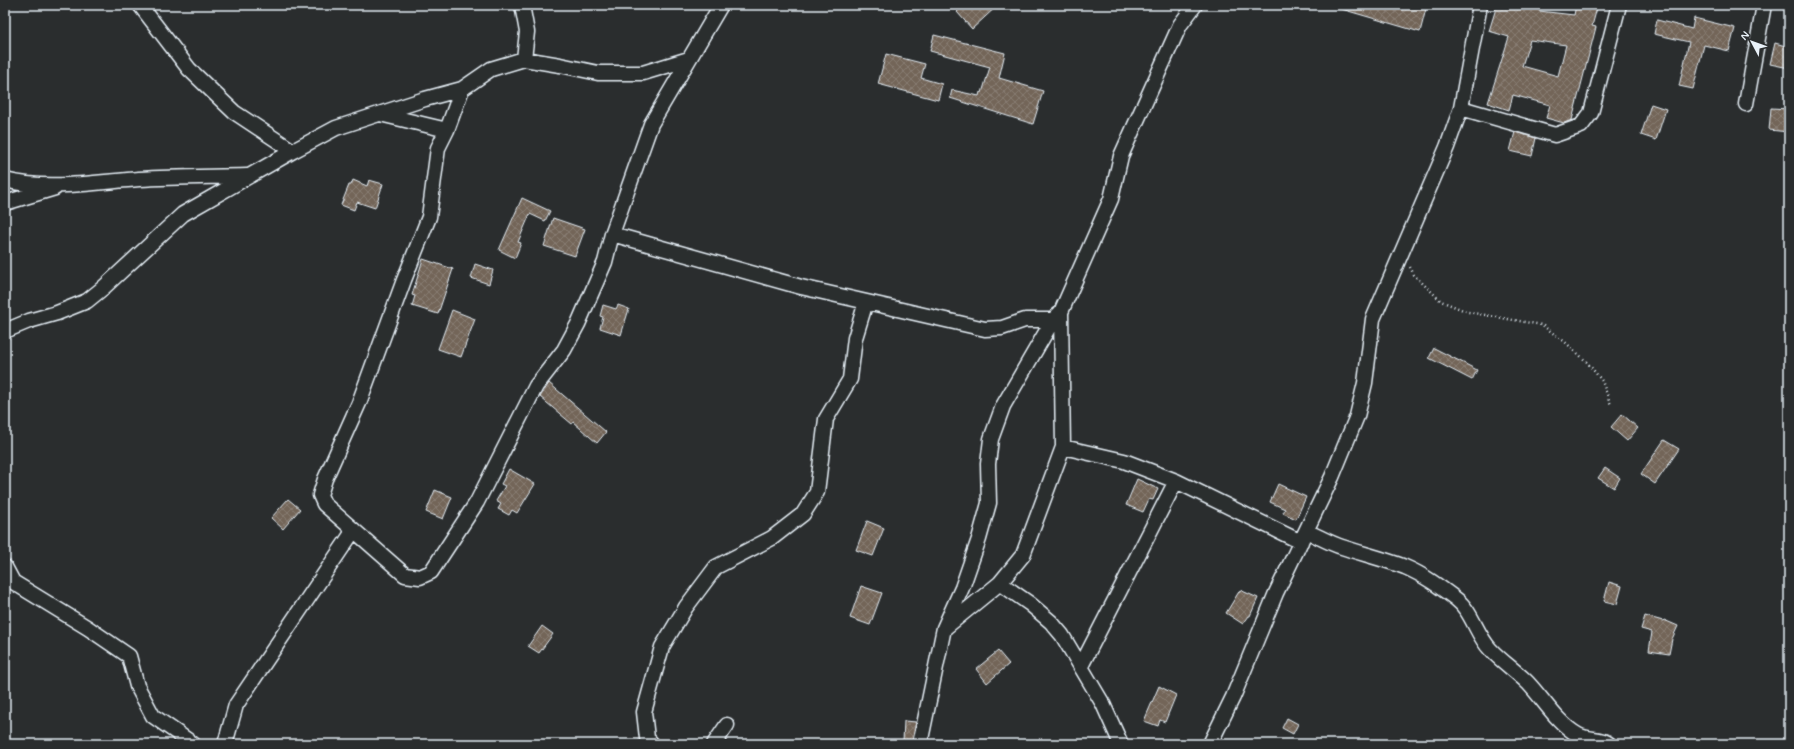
<svg xmlns="http://www.w3.org/2000/svg" width="1794" height="749" font-family="Mynerve,sans-serif">
<style>
.building{fill:url(#building-cross-hatch);stroke:#e8f1f8;fill-rule:evenodd}
.lines{fill:none;stroke-linecap:round;stroke-linejoin:round}
.minor-casing{stroke:#e8f1f8;stroke-width:17}
.path{stroke:#e8f1f8;stroke-width:2.5;stroke-dasharray:1 3;stroke-linecap:butt}
.minor{stroke:#2a2d2e;stroke-width:14}
</style>
<defs>
<pattern id="building-cross-hatch" width="8" height="8" patternUnits="userSpaceOnUse"><rect width="8" height="8" fill="#736559"/><path d="M0 0l8 8M0 8l8-8" fill="none" stroke="#877c72"/></pattern>
</defs>
<rect width="100%" height="100%" fill="#2a2d2e"/>
<filter id="ink" filterUnits="userSpaceOnUse"><feTurbulence type="fractalNoise" baseFrequency=".025" numOctaves="2"/><feDisplacementMap in="SourceGraphic" scale="8" xChannelSelector="R" yChannelSelector="G"/><feConvolveMatrix kernelMatrix="1 2 1 2 8 2 1 2 1" color-interpolation-filters="sRGB"/></filter>
<g filter="url(#ink)">
<path class="building" d="M 964,5 L 998,5 L 972,29 L 957,12 Z
M 1338,5 L 1427,5 L 1420,32 L 1338,8 Z
M 1497,5 L 1541,5 L 1539,11 L 1574,15 L 1576,5 L 1585,5 L 1597,8 L 1592,26 L 1596,27 L 1572,120 L 1564,123 L 1546,118 L 1550,105 L 1513,95 L 1509,110 L 1488,103 L 1509,37 L 1489,31 ZM 1530,40 L 1566,45 L 1558,76 L 1522,66 Z
M 1694,18 L 1735,28 L 1729,51 L 1704,45 L 1693,89 L 1679,86 L 1689,42 L 1654,34 L 1657,20 L 1692,29 Z
M 934,35 L 1005,53 L 999,78 L 1043,91 L 1033,124 L 950,98 L 952,90 L 979,96 L 980,92 L 982,93 L 990,67 L 930,51 Z
M 1775,43 L 1789,47 L 1789,68 L 1770,64 Z
M 886,54 L 925,64 L 921,78 L 942,84 L 938,100 L 878,84 Z
M 1651,104 L 1666,109 L 1656,140 L 1641,135 Z
M 1771,108 L 1789,109 L 1789,132 L 1769,130 Z
M 1515,132 L 1536,138 L 1532,156 L 1510,151 Z
M 353,180 L 367,186 L 369,180 L 383,184 L 375,208 L 357,202 L 354,210 L 341,205 L 349,185 L 351,185 Z
M 522,198 L 550,211 L 545,221 L 530,214 L 518,242 L 521,243 L 515,258 L 499,250 Z
M 553,218 L 585,229 L 575,256 L 544,246 Z
M 423,259 L 453,269 L 438,314 L 412,306 L 415,296 L 412,295 Z
M 475,264 L 493,270 L 489,284 L 471,278 Z
M 603,305 L 616,309 L 618,305 L 629,309 L 621,335 L 600,328 L 603,317 L 600,316 Z
M 452,310 L 475,319 L 461,357 L 438,349 Z
M 1434,348 L 1477,370 L 1472,380 L 1429,358 Z
M 549,383 L 606,432 L 597,443 L 573,422 L 572,424 L 540,397 Z
M 1622,414 L 1638,428 L 1627,441 L 1611,427 Z
M 1664,440 L 1679,449 L 1655,484 L 1641,474 Z
M 1605,468 L 1620,478 L 1614,488 L 1598,478 Z
M 509,469 L 535,484 L 517,513 L 512,510 L 509,515 L 498,509 L 501,504 L 496,501 L 505,486 L 501,484 Z
M 1137,479 L 1158,489 L 1153,500 L 1149,499 L 1143,512 L 1126,505 Z
M 1278,484 L 1306,497 L 1296,519 L 1283,513 L 1285,509 L 1270,502 Z
M 435,490 L 452,497 L 443,519 L 426,512 Z
M 288,499 L 300,509 L 283,529 L 271,518 Z
M 867,521 L 884,528 L 873,556 L 856,550 Z
M 1609,582 L 1622,586 L 1617,604 L 1604,601 Z
M 861,586 L 882,593 L 870,625 L 850,618 Z
M 1240,590 L 1258,598 L 1250,616 L 1249,616 L 1243,624 L 1226,613 Z
M 1645,616 L 1663,621 L 1664,620 L 1678,626 L 1672,639 L 1669,654 L 1649,651 L 1652,632 L 1641,629 Z
M 542,626 L 553,634 L 539,653 L 528,646 Z
M 998,651 L 1009,664 L 987,683 L 976,669 Z
M 1159,686 L 1176,695 L 1165,722 L 1160,720 L 1158,726 L 1144,721 Z
M 1287,718 L 1298,724 L 1293,734 L 1282,728 Z
M 904,721 L 916,722 L 912,742 L 903,741 Z"/>
<g class="lines">
<g class="minor-casing">
<path id="minor" d="M 140,5 L 189,69 L 234,112 L 293,151
M 522,5 L 527,32 L 524,59
M 462,89 L 447,130 L 438,148 L 429,217 L 404,280 L 359,403 L 325,479 L 320,495 L 324,504 L 405,575 L 420,577 L 431,572 L 477,502 L 536,386 L 564,350 L 578,324 L 605,262 L 612,234 L 651,124 L 721,5
M 1746,104 L 1764,5
M 1461,108 L 1555,135 L 1581,126 L 1591,113 L 1619,5
M 380,114 L 447,130
M 5,180 C 46,191 97,182 139,179 C 175,177 211,177 247,176
M 5,203 L 55,188
M 612,234 L 801,287 L 985,329 L 1002,328 L 1025,320 L 1053,320
M 5,331 L 29,321 L 57,313 L 87,301 L 103,288 L 183,214 L 293,151 L 336,128 L 425,99 L 462,89 L 491,69 L 524,59 L 560,65 L 598,73 L 643,73 L 689,59
M 1063,447 L 1124,461 L 1176,481 L 1301,542
M 1306,531 C 1318,536 1329,543 1342,547 C 1363,554 1384,559 1405,567 C 1424,575 1440,587 1456,599 C 1472,611 1476,634 1490,649 C 1501,661 1516,671 1528,683 C 1544,700 1558,724 1578,735 C 1589,741 1600,737 1609,744
M 5,567 L 13,582 L 88,628 L 129,656 L 137,686 L 153,716 L 193,744
M 1000,583 L 1030,604 L 1051,622 L 1062,635 L 1103,704 L 1121,744
M 946,627 L 1000,583 L 1023,555 L 1063,447 L 1061,312
M 1081,666 L 1176,481
M 225,744 L 236,705 L 354,530
M 652,744 L 647,738 L 644,712 L 662,647 L 686,607 L 716,567 L 772,538 L 803,514 L 817,492 L 826,419 L 850,379 L 855,338 L 866,302
M 714,744 L 727,725
M 920,744 L 944,628 L 962,588 L 979,539 L 989,503 L 988,464 L 991,439 L 1003,406 L 1053,320 L 1061,312 L 1111,199 L 1121,156 L 1180,25 L 1195,5
M 1210,744 L 1233,697 L 1276,593 L 1332,477 L 1357,416 L 1365,383 L 1373,319 L 1447,147 L 1461,108 L 1480,5"/>
</g>
<path class="path" d="M 1410,267 L 1414,275 L 1441,301 L 1468,312 L 1542,325 L 1565,342 L 1587,362 L 1602,381 L 1611,405"/>
<use href="#minor" class="minor"/>
</g>
</g>
<rect width="1794" height="749" fill="none" stroke="#2a2d2e" stroke-width="20"/>
<rect x="10" y="10" width="1774" height="729" fill="none" stroke="#e8f1f8" stroke-width="1.5" filter="url(#ink)"/>
<g transform="translate(1752 42) rotate(311)" stroke="#2a2d2e" stroke-width="3" paint-order="stroke">
<path d="M0-3L7 15L0 10L-7 15Z" fill="#e8f1f8"/>
<text y="-6" font-size="11" font-weight="bold" text-anchor="middle" fill="#e8f1f8">N</text>
</g>
</svg>
